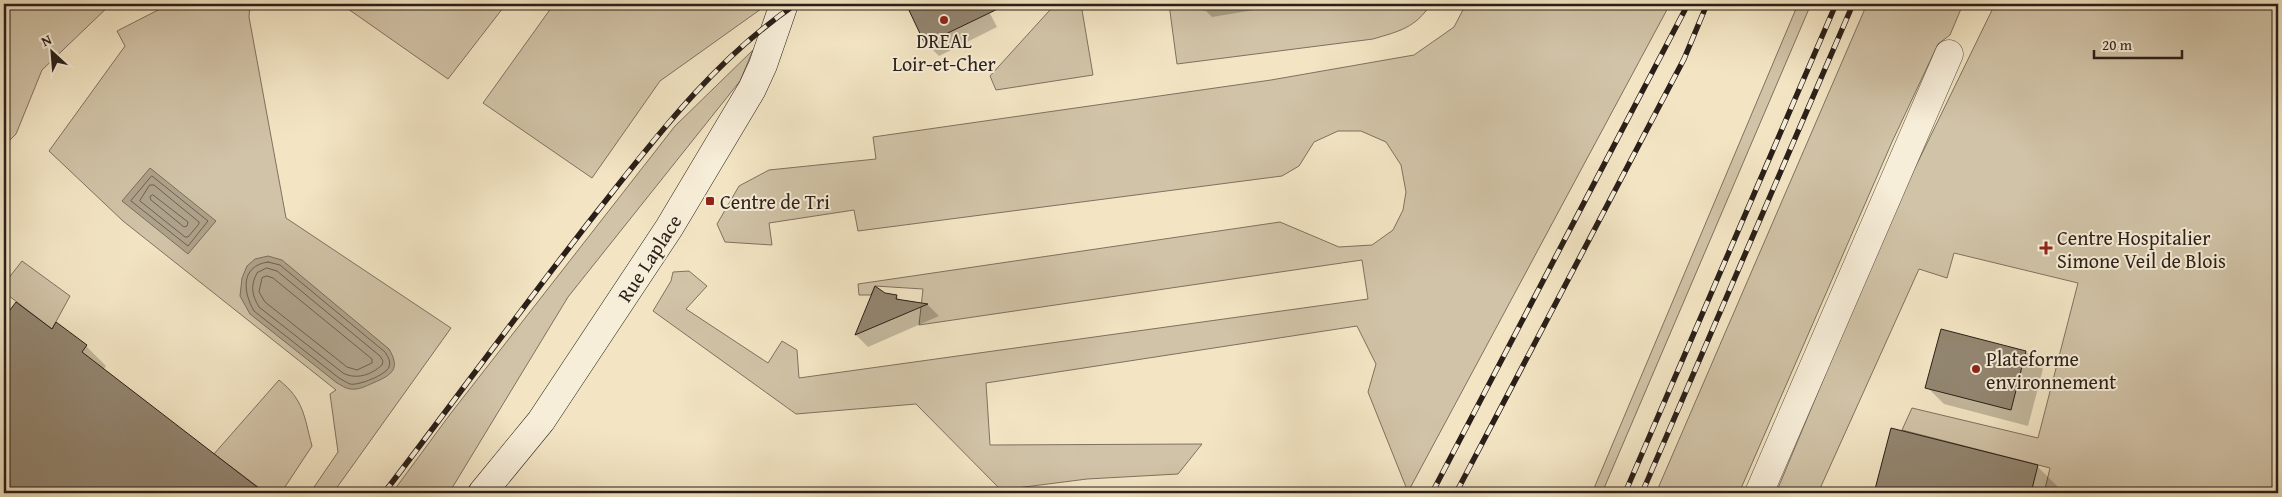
<svg xmlns="http://www.w3.org/2000/svg" width="2282" height="497" font-family="'Gentium Book Plus',serif">
<style>
.green{fill:#d1c3a7;stroke:#7e7160}
.water{fill:#afa28a;stroke:#7a6e5c}
.shadow{fill:#0003}
.lines{fill:none;stroke-linecap:round;stroke-linejoin:round}
.shore{stroke:#6c6051;stroke-width:1}
.building{fill:#938671;stroke:#2a1f18}
.street-casing{stroke:#5c5043;stroke-width:29}
.secondary-casing{stroke:#2a1f18;stroke-width:29}
.street{stroke:#f7eed9;stroke-width:28}
.secondary{stroke:#f7eed9;stroke-width:28}
.rail-casing{stroke:#2a1f18;stroke-width:5.5}
.rail{stroke:#f7eed9;stroke-width:4;stroke-dasharray:11;stroke-linecap:butt}
.poi-dot{fill:#8f2418;stroke:#f7eed9;stroke-width:2}
.labels{text-anchor:middle;dominant-baseline:central;stroke-width:4;stroke-linejoin:round;paint-order:stroke}
.poi-label{font-size:20px;fill:#2a1f18;stroke:#f7eed9;text-anchor:start}
.street-label{font-size:20px;fill:#2a1f18;stroke:#f7eed9}
</style>
<rect width="100%" height="100%" fill="#f3e5c4"/>
<filter id="stains"><feTurbulence type="fractalNoise" baseFrequency=".004" numOctaves="4"/><feColorMatrix values="0 0 0 0 .2 0 0 0 0 .09 0 0 0 0 .02 0 0 0 .5 -.17"/></filter>
<radialGradient id="worn" r=".72"><stop offset=".6" stop-color="#630" stop-opacity="0"/><stop offset="1" stop-color="#630" stop-opacity=".3"/></radialGradient>
<path class="green" d="M 13,4 L 111,4 L 42,70 L 16,134 L 4,146 L 4,16 Z
M 166,4 L 250,4 L 249,17 L 286,218 L 451,328 L 333,493 L 310,493 L 338,452 L 330,394 L 336,390 L 123,221 L 49,151 L 125,46 L 117,31 L 164,7 Z
M 341,4 L 506,4 L 448,79 Z
M 554,4 L 763,4 L 761,9 L 660,81 L 592,178 L 483,103 Z
M 1058,4 L 1081,4 L 1093,75 L 996,90 L 990,76 L 1049,11 Z
M 1169,4 L 1202,4 L 1203,10 L 1235,4 L 1431,4 C 1415,28 1400,31 1373,39 L 1177,64 Z
M 1466,4 L 1670,4 L 1408,492 L 1368,392 L 1376,364 L 1357,326 L 986,383 L 990,445 L 1202,444 L 1178,474 L 1087,479 L 1001,490 L 916,404 L 796,414 L 653,311 L 671,281 L 673,272 L 689,271 L 707,286 L 686,309 L 768,363 L 782,341 L 797,350 L 799,378 L 1368,299 L 1362,260 L 919,325 L 923,289 L 875,286 L 871,295 L 859,295 L 858,284 L 1280,222 L 1339,247 L 1372,245 L 1393,230 L 1403,210 L 1406,192 L 1401,165 L 1386,142 L 1361,131 L 1338,131 L 1314,142 L 1299,166 L 1282,176 L 858,231 L 854,210 L 769,223 L 772,245 L 725,242 L 717,224 L 739,186 L 769,170 L 876,159 L 873,137 L 1271,80 L 1414,55 L 1454,27 Z
M 1798,4 L 1811,4 L 1602,493 L 1592,493 Z
M 1867,4 L 1963,4 L 1950,35 L 1938,44 L 1892,142 L 1739,493 L 1656,493 Z
M 1995,4 L 2278,4 L 2278,493 L 2044,493 L 2050,468 L 1902,430 L 1912,408 L 2038,438 L 2078,283 L 1954,253 L 1947,278 L 1919,269 L 1818,493 L 1776,493 L 1891,217 Z
M 753,50 L 740,81 L 568,297 L 449,493 L 392,493 L 451,413 L 675,126 Z
M 22,261 L 70,296 L 52,329 L 4,292 L 4,284 Z
M 279,380 C 304,400 304,416 312,446 L 281,493 L 260,493 L 262,490 L 214,454 Z"/>
<path class="water" d="M 150,168 L 216,221 L 188,254 L 122,201 Z
M 268,256 L 282,260 L 389,349 C 401,369 392,375 373,383 C 366,386 359,390 351,389 C 346,389 341,385 337,383 L 250,314 L 240,296 L 242,278 L 247,266 L 255,259 Z"/>
<path class="shadow" d="M 907,4 L 985,4 L 997,27 L 939,56 L 926,43 Z
M 1203,4 L 1259,4 L 1260,9 L 1212,17 L 1204,9 Z
M 875,288 L 885,294 L 896,296 L 901,301 L 928,305 L 939,316 L 868,347 L 856,335 Z
M 16,304 L 52,331 L 86,346 L 106,366 L 103,370 L 263,493 L 4,493 L 4,320 Z
M 2026,352 L 2043,369 L 2028,426 L 1944,404 L 1927,387 Z
M 1892,429 L 2037,466 L 2058,487 L 2056,493 L 1876,493 Z"/>
<g class="lines">
<path class="shore" d="M 152,176 L 208,221 L 188,246 L 131,201 Z
M 150,185 L 154,185 L 199,222 L 199,224 L 188,237 L 185,237 L 140,201 Z
M 153,195 L 188,222 L 187,226 L 184,227 L 151,200 L 150,197 Z
M 268,262 L 280,265 L 385,352 C 388,357 391,361 389,367 C 386,375 358,386 350,384 C 347,383 343,380 339,378 L 254,311 C 243,292 240,266 268,262 Z
M 267,268 L 277,271 L 380,356 L 383,361 L 382,365 C 371,375 356,380 343,373 L 259,307 C 252,295 250,286 257,273 Z
M 267,276 L 273,278 L 372,359 L 372,363 L 357,370 L 347,367 L 265,302 L 259,292 L 262,278 Z"/>
</g>
<path class="building" d="M 906,4 L 1008,4 L 925,44 Z
M 875,286 L 885,293 L 897,295 L 896,299 L 928,304 L 855,335 Z
M 16,302 L 52,329 L 56,322 L 87,345 L 82,352 L 265,493 L 4,493 L 4,318 Z
M 1941,329 L 2026,351 L 2011,410 L 1925,388 Z
M 1891,428 L 2038,465 L 2031,493 L 1874,493 Z"/>
<g class="lines">
<g class="street-casing">
<path id="street" d="M 1759,493 L 1949,54"/>
</g>
<g class="secondary-casing">
<path id="secondary" d="M 482,493 L 541,421 L 669,228 L 752,89 L 763,65 L 784,4"/>
</g>
<use href="#street" class="street"/>
<use href="#secondary" class="secondary"/>
<g class="rail-casing">
<path id="rail" d="M 384,493 C 455,400 524,305 596,213 C 656,137 715,59 796,4
M 1432,493 L 1688,4
M 1456,493 L 1684,59 L 1707,4
M 1625,493 L 1836,4
M 1642,493 L 1853,4"/>
</g>
<use href="#rail" class="rail"/>
</g>
<g class="poi-dot">
<circle cx="944" cy="20" r="5"/>
<rect x="705" y="196" width="10" height="10" rx="2.5"/>
<path d="M2043.5 240.5h5v5h5v5h-5v5h-5v-5h-5v-5h5z"/>
<circle cx="1976" cy="369" r="5"/>
</g>
<g class="labels">
<g class="poi-label">
<text x="944" y="40" text-anchor="middle">DREAL<tspan x="944" dy="23">Loir-et-Cher</tspan></text>
<text x="720" y="201">Centre de Tri</text>
<text x="2057" y="237">Centre Hospitalier<tspan x="2057" dy="23">Simone Veil de Blois</tspan></text>
<text x="1986" y="358">Plateforme<tspan x="1986" dy="23">environnement</tspan></text>
</g>
<g class="street-label">
<text transform="translate(649 258) rotate(-57)">Rue Laplace</text>
</g>
</g>
<rect width="2282" height="497" fill="none" stroke="#f3e5c4" stroke-width="20"/>
<rect x="5" y="5" width="2272" height="487" fill="none" stroke="#2a1f18" stroke-width="2.5"/>
<rect x="10" y="10" width="2262" height="477" fill="none" stroke="#2a1f18"/>
<g transform="translate(52 52) rotate(334)" stroke="#f7eed9" stroke-width="4" paint-order="stroke">
<path d="M0-4L9 19L0 12L-9 19Z" fill="#2a1f18"/>
<text y="-8" font-size="14" font-weight="bold" text-anchor="middle" fill="#2a1f18">N</text>
</g>
<path d="M2094 50v8h88v-8" fill="none" stroke="#2a1f18" stroke-width="2.5"/>
<text x="2102" y="50" font-size="15" fill="#2a1f18" stroke="#f7eed9" stroke-width="4" paint-order="stroke">20 m</text>
<rect width="100%" height="100%" filter="url(#stains)"/>
<rect width="100%" height="100%" fill="url(#worn)"/>
</svg>
